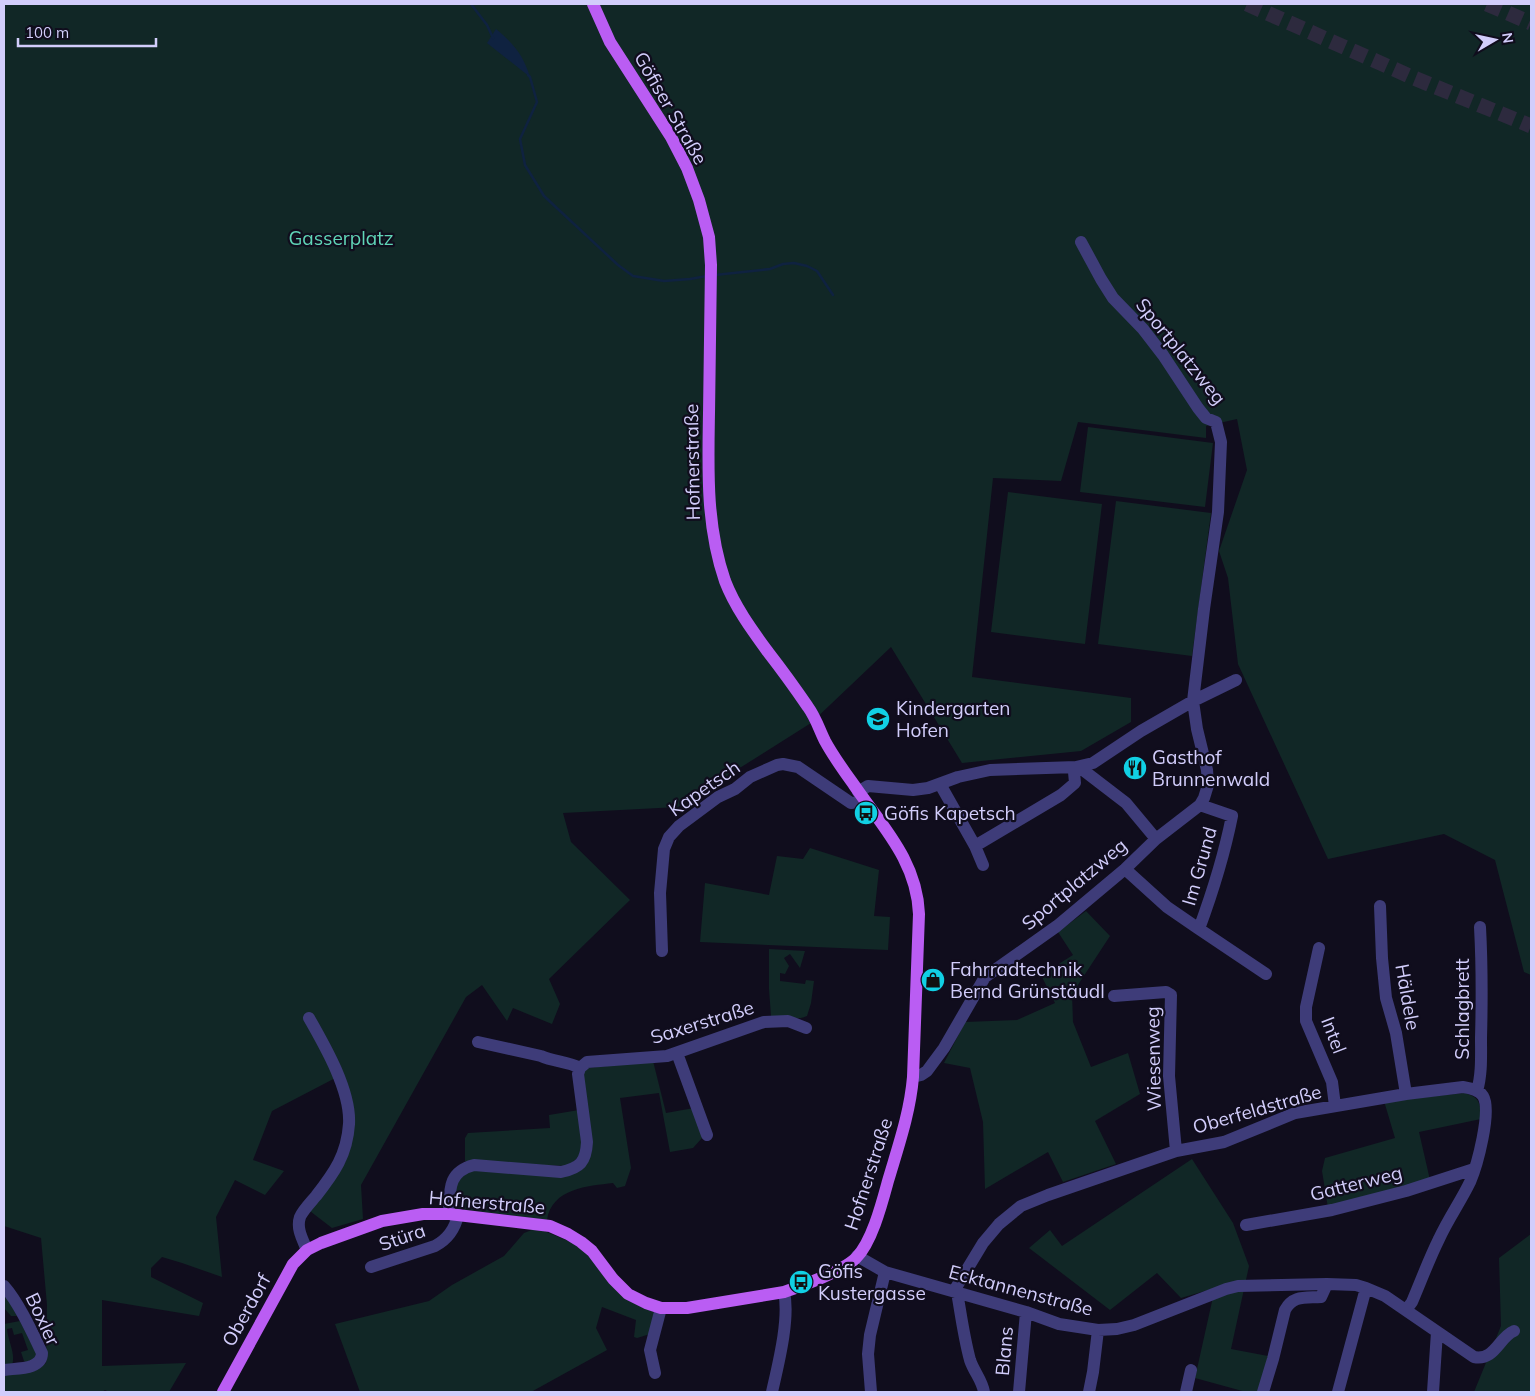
<svg xmlns="http://www.w3.org/2000/svg" width="1535" height="1396" font-family="Mulish,sans-serif">
<style>
.green{fill:#112726}
.water{fill:#0f2240}
.lines{fill:none;stroke-linecap:round;stroke-linejoin:round}
.stream{stroke:#0f2240;stroke-width:2.5}
.highway-tunnel{stroke:#2d2a3e;stroke-width:15;stroke-dasharray:15 8;stroke-linecap:butt}
.minor{stroke:#3e3c79;stroke-width:12}
.major{stroke:#ba5df3;stroke-width:12}
.labels{text-anchor:middle;dominant-baseline:central;stroke-width:4.5;stroke-linejoin:round;paint-order:stroke}
.street-label{font-size:19px;fill:#d2cdfb;stroke:#100d1d}
.park-label{font-size:19px;fill:#60d5b7;stroke:#100d1d}
.poi-label{font-size:19px;fill:#d2cdfb;stroke:#100d1d;text-anchor:start}
</style>
<rect width="100%" height="100%" fill="#100d1d"/>
<path class="green" d="M 4,4 L 1531,4 L 1531,975 L 1524,972 L 1495,860 L 1444,834 L 1328,859 L 1238,664 L 1228,578 L 1219,551 L 1247,470 L 1237,419 L 1206,426 L 1206,438 L 1078,422 L 1061,481 L 993,478 L 972,677 L 1131,698 L 1131,722 L 1081,751 L 962,763 L 891,647 L 811,723 L 678,807 L 563,813 L 571,842 L 630,900 L 549,979 L 560,1004 L 552,1024 L 513,1008 L 507,1021 L 482,985 L 466,997 L 361,1185 L 363,1219 L 332,1228 L 306,1208 L 346,1161 L 343,1074 L 272,1111 L 253,1160 L 284,1171 L 265,1195 L 235,1180 L 216,1217 L 222,1277 L 182,1263 L 162,1257 L 151,1268 L 151,1277 L 203,1303 L 199,1316 L 102,1300 L 102,1366 L 186,1363 L 169,1392 L 109,1392 L 105,1390 L 102,1392 L 4,1392 L 4,1373 L 41,1367 L 46,1363 L 47,1305 L 41,1238 L 4,1226 Z
M 1088,427 L 1213,443 L 1205,507 L 1080,492 Z
M 1008,492 L 1102,504 L 1085,644 L 991,632 Z
M 1116,501 L 1211,513 L 1192,656 L 1098,644 Z
M 810,848 L 879,870 L 874,916 L 890,917 L 888,950 L 700,942 L 705,883 L 769,895 L 777,856 L 803,859 Z
M 1086,911 L 1110,936 L 1072,994 L 1073,1022 L 1091,1067 L 1128,1053 L 1140,1094 L 1095,1121 L 1116,1164 L 1063,1182 L 1048,1152 L 985,1189 L 983,1122 L 970,1068 L 944,1063 L 965,1022 L 1017,1020 L 1055,1003 L 1041,975 L 1073,955 L 1058,932 Z
M 769,949 L 805,951 L 800,968 L 790,954 L 784,958 L 789,966 L 785,974 L 780,973 L 780,981 L 805,984 L 806,980 L 814,981 L 811,1003 L 807,1016 C 796,1021 782,1017 771,1016 L 769,989 Z
M 653,1061 L 666,1113 L 694,1108 L 702,1138 L 693,1148 L 670,1152 L 659,1093 L 620,1098 L 631,1168 L 625,1186 L 617,1188 L 613,1183 C 588,1186 552,1188 547,1220 L 454,1208 L 454,1185 L 471,1169 L 581,1169 L 583,1078 L 584,1072 L 588,1068 Z
M 1465,1093 C 1481,1098 1480,1104 1481,1119 L 1419,1132 L 1430,1180 L 1328,1208 L 1322,1171 L 1325,1158 L 1395,1138 L 1384,1101 Z
M 579,1110 L 582,1154 L 568,1166 L 467,1162 L 465,1161 L 465,1138 L 468,1133 L 550,1128 L 549,1115 Z
M 1192,1159 L 1233,1223 L 1249,1266 L 1231,1349 L 1268,1356 L 1258,1392 L 1246,1392 L 1195,1378 L 1215,1288 L 1181,1298 L 1157,1273 L 1110,1310 L 1029,1248 L 1050,1230 L 1062,1246 Z
M 537,1228 L 578,1245 L 654,1310 L 650,1334 L 637,1338 L 634,1337 L 636,1320 L 602,1307 L 596,1328 L 607,1350 L 531,1392 L 360,1392 L 335,1324 L 429,1301 L 452,1285 L 504,1256 L 524,1233 Z
M 1531,1234 L 1531,1392 L 1474,1392 L 1501,1326 L 1499,1258 Z
M 4,1289 L 17,1316 L 11,1316 L 4,1308 Z
M 20,1321 L 38,1357 L 26,1362 L 24,1361 L 21,1352 L 28,1350 L 22,1333 L 14,1335 L 12,1328 L 7,1329 C 8,1341 16,1354 12,1365 L 4,1367 L 4,1324 Z"/>
<path class="water" d="M 496,29 C 514,44 523,55 530,77 L 487,43 Z"/>
<g class="lines">
<path class="stream" d="M 471,4 L 487,25 L 493,38
M 528,75 L 530,77 L 537,102 L 520,139 L 525,165 L 544,196 L 618,265 L 633,276 L 664,281 L 690,279 L 707,276
M 715,275 L 770,269 L 783,264 L 794,263 L 807,266 L 817,271 L 833,295"/>
<path class="highway-tunnel" d="M 1247,4 L 1414,78 L 1531,126
M 1487,4 L 1531,23"/>
<path class="minor" d="M 940,784 L 975,846 L 983,865
M 858,792 L 868,786 L 913,790 L 928,788 L 958,777 L 990,770 L 1076,767 L 1083,770 L 1126,803 L 1156,839
M 975,846 L 1061,795 L 1075,783 L 1074,772 L 1076,767 L 1093,763 L 1141,731 L 1193,701 L 1236,680
M 1125,869 L 1167,907 L 1199,929 C 1213,891 1224,856 1232,816 L 1200,805
M 1380,906 L 1382,958 L 1386,998 L 1396,1033 L 1406,1094
M 1199,929 L 1266,974
M 1319,948 L 1306,1007 L 1306,1021 L 1332,1082 L 1335,1106
M 662,951 L 660,893 L 664,849 L 669,837 L 679,826 L 718,797 L 735,789 L 750,777 L 777,765 L 783,764 L 798,767 L 851,803 L 857,802 L 863,798
M 1114,996 L 1166,992 L 1171,995 L 1169,1076 L 1176,1151
M 478,1042 L 541,1056 C 554,1062 568,1061 580,1068
M 677,1053 L 707,1135
M 913,1077 L 921,1075 L 927,1071 L 944,1048 L 985,977 L 1057,926 L 1125,869 L 1156,839 L 1200,805 L 1204,798 L 1208,785 L 1207,770 L 1197,729 L 1193,701 L 1204,609 L 1218,512 L 1221,442 L 1216,422 L 1206,418 L 1198,408 L 1163,355 L 1143,329 L 1113,298 L 1101,279 L 1081,242
M 1477,1091 C 1482,1074 1481,1056 1481,1038 C 1482,1001 1482,964 1480,927
M 449,1214 C 450,1191 447,1172 474,1165 L 561,1172 C 580,1168 586,1162 587,1142 L 578,1074 L 580,1068 L 587,1062 L 667,1056 L 764,1022 L 788,1021 L 806,1028
M 1246,1225 L 1332,1210 L 1406,1191 L 1474,1169
M 307,1250 C 303,1240 296,1229 300,1217 C 303,1210 311,1202 316,1196 C 334,1173 347,1155 349,1124 C 351,1091 325,1046 309,1018
M 857,1256 L 885,1272 L 1026,1312 L 1059,1324 L 1098,1330 L 1117,1329 L 1134,1325 L 1226,1289 L 1238,1286 L 1327,1284 L 1356,1285 L 1366,1288 L 1385,1296 L 1474,1357 C 1495,1361 1499,1337 1514,1331
M 371,1267 L 435,1246 C 448,1239 455,1229 458,1215
M 4,1286 C 19,1303 32,1332 42,1353 C 42,1370 16,1368 4,1370
M 954,1291 L 983,1243 L 999,1224 L 1021,1206 L 1048,1195 L 1176,1151 L 1224,1142 L 1295,1113 L 1406,1094 L 1463,1087 C 1470,1088 1479,1090 1483,1096 C 1492,1111 1477,1166 1470,1182 C 1461,1201 1448,1219 1439,1239 C 1429,1259 1421,1281 1412,1302 L 1406,1310
M 957,1292 C 961,1315 964,1338 970,1360 C 974,1372 982,1380 984,1392
M 655,1373 L 650,1350 L 661,1308
M 772,1392 C 778,1365 790,1319 784,1292
M 871,1392 L 868,1354 L 870,1335 L 885,1272
M 1019,1392 L 1026,1312
M 1089,1392 L 1093,1372 L 1098,1330
M 1186,1392 L 1191,1370
M 1263,1392 L 1273,1359 L 1285,1310 C 1293,1295 1305,1298 1321,1297 L 1327,1284
M 1338,1392 L 1366,1288
M 1433,1392 L 1437,1332"/>
<path class="major" d="M 223,1392 L 293,1264 L 307,1250 L 321,1243 L 382,1221 L 423,1214 L 449,1214 L 550,1226 L 568,1234 L 581,1242 L 592,1251 L 613,1279 L 628,1294 L 646,1303 L 661,1308 L 687,1308 L 784,1292 C 802,1286 843,1271 856,1258 C 872,1242 882,1203 888,1181 C 898,1147 910,1113 913,1077 L 919,914 C 917,861 882,826 854,785 C 844,771 833,756 825,741 C 819,729 816,718 808,707 C 795,688 782,670 768,652 C 752,630 735,607 725,581 C 706,526 708,470 709,413 C 710,364 710,315 711,265 L 709,237 L 699,200 L 687,168 L 671,137 L 610,42 L 593,4"/>
</g>
<defs>
<g id="school-disc" transform="scale(1.25)"><circle r="9.5" fill="#11d0e4" stroke="#100d1d"/><path d="M0-5L7-2L0 1L-7-2ZM-4 1L0 2.5L4 1V4Q0 6-4 4Z" fill="#111"/></g>
<g id="restaurant-disc" transform="scale(1.25)"><circle r="9.5" fill="#11d0e4" stroke="#100d1d"/><path d="M-5-6h1v4h1v-4h1v4h1v-4h1v5L-1.5 .5V6h-2V.5L-5-1ZM5-6V6H3V1.5H1.5Q1.5-4 5-6Z" fill="#111"/></g>
<g id="bus-disc" transform="scale(1.25)"><circle r="9.5" fill="#11d0e4" stroke="#100d1d"/><path d="M-5-6H5V4H4V6H2V4H-2V6H-4V4H-5ZM-3.5-4V0h7V-4ZM-3.5 1.2v1.5H-2V1.2ZM2 1.2v1.5H3.5V1.2Z" fill="#111"/></g>
<g id="shop-disc" transform="scale(1.25)"><circle r="9.5" fill="#11d0e4" stroke="#100d1d"/><path d="M-5-2.5h2.3a2.7 3.5 0 0 1 5.4 0H5L5.5 6h-11ZM-1.5-2.5h3a1.5 2.3 0 0 0-3 0Z" fill="#111"/></g>
</defs>
<g fill-rule="evenodd">
<use href="#school-disc" x="878" y="719"/>
<use href="#restaurant-disc" x="1135" y="768"/>
<use href="#bus-disc" x="866" y="813"/>
<use href="#shop-disc" x="933" y="980"/>
<use href="#bus-disc" x="801" y="1282"/>
</g>
<g class="labels">
<g class="street-label">
<text transform="translate(671 108) rotate(60)">Göfiser Straße</text>
<text transform="translate(1181 351) rotate(51)">Sportplatzweg</text>
<text transform="translate(692 462) rotate(-91)">Hofnerstraße</text>
<text transform="translate(704 788) rotate(-35)">Kapetsch</text>
<text transform="translate(1199 866) rotate(-74)">Im Grund</text>
<text transform="translate(1074 884) rotate(-40)">Sportplatzweg</text>
<text transform="translate(1408 997) rotate(80)">Häldele</text>
<text transform="translate(1462 1009) rotate(-90)">Schlagbrett</text>
<text transform="translate(702 1022) rotate(-17)">Saxerstraße</text>
<text transform="translate(1334 1035) rotate(69)">Intel</text>
<text transform="translate(1153 1059) rotate(-91)">Wiesenweg</text>
<text transform="translate(1257 1109) rotate(-16)">Oberfeldstraße</text>
<text transform="translate(868 1174) rotate(-72)">Hofnerstraße</text>
<text transform="translate(1356 1183) rotate(-14)">Gatterweg</text>
<text transform="translate(487 1202) rotate(5)">Hofnerstraße</text>
<text transform="translate(402 1237) rotate(-19)">Stüra</text>
<text transform="translate(1021 1290) rotate(15)">Ecktannenstraße</text>
<text transform="translate(246 1310) rotate(-61)">Oberdorf</text>
<text transform="translate(43 1319) rotate(65)">Boxler</text>
<text transform="translate(1004 1351) rotate(-85)">Blans</text>
</g>
<g class="park-label">
<text x="341" y="238">Gasserplatz</text>
</g>
<g class="poi-label">
<text x="896" y="708">Kindergarten<tspan x="896" dy="22">Hofen</tspan></text>
<text x="1152" y="757">Gasthof<tspan x="1152" dy="22">Brunnenwald</tspan></text>
<text x="884" y="813">Göfis Kapetsch</text>
<text x="950" y="969">Fahrradtechnik<tspan x="950" dy="22">Bernd Grünstäudl</tspan></text>
<text x="818" y="1271">Göfis<tspan x="818" dy="22">Kustergasse</tspan></text>
</g>
</g>
<rect width="1535" height="1396" fill="none" stroke="#d2cdfb" stroke-width="10"/>
<g transform="translate(1495 40) rotate(81)" stroke="#100d1d" stroke-width="4" paint-order="stroke">
<path d="M0-4L9 19L0 12L-9 19Z" fill="#d2cdfb"/>
<text y="-8" font-size="14" font-weight="bold" text-anchor="middle" fill="#d2cdfb">N</text>
</g>
<path d="M18 38v8h138v-8" fill="none" stroke="#d2cdfb" stroke-width="2.5"/>
<text x="25" y="38" font-size="15" fill="#d2cdfb" stroke="#100d1d" stroke-width="4" paint-order="stroke">100 m</text>
</svg>
